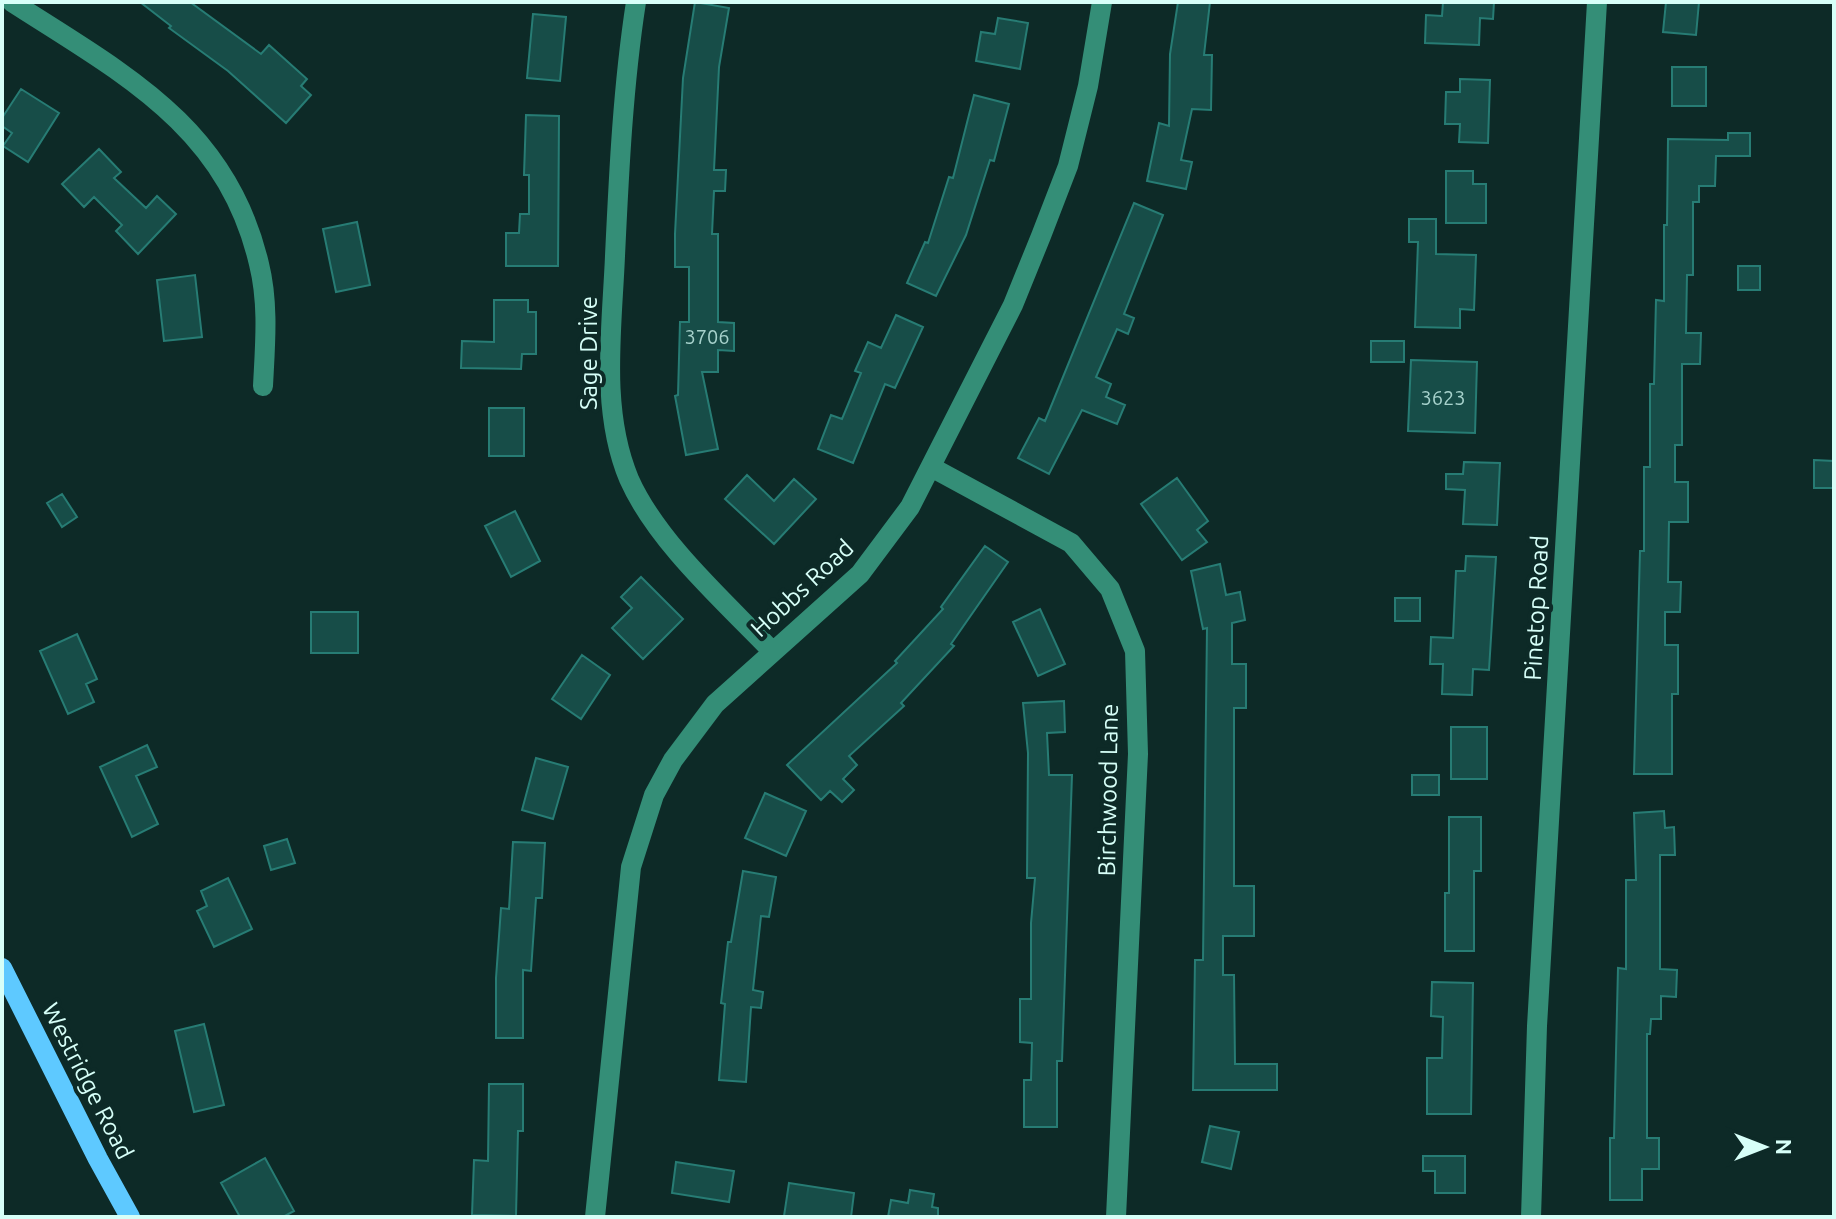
<svg xmlns="http://www.w3.org/2000/svg" width="1836" height="1219" font-family="Ubuntu,sans-serif">
<style>
.building{fill:#174d48;stroke:#277c74;stroke-width:2}
.lines{fill:none;stroke-linecap:round;stroke-linejoin:round}
.minor{stroke:#348e77;stroke-width:20}
.major{stroke:#5ec9ff;stroke-width:20}
.labels{text-anchor:middle;dominant-baseline:central;stroke-width:8;stroke-linejoin:round;paint-order:stroke}
.number-label{font-size:20px;fill:#a7d2cc}
.street-label{font-size:24px;fill:#d7fff8;stroke:#0d2a27}
</style>
<rect width="100%" height="100%" fill="#0d2a27"/>
<path class="building" d="M 140,2 L 190,2 L 261,54 L 269,45 L 307,79 L 301,86 L 311,95 L 286,123 L 228,71 L 169,28 L 171,26 Z
M 695,2 L 729,8 L 719,67 L 714,170 L 726,170 L 725,191 L 714,191 L 712,234 L 718,234 L 718,322 L 734,323 L 734,351 L 718,350 L 718,372 L 702,372 L 718,449 L 686,455 L 675,396 L 678,395 L 680,322 L 689,322 L 689,267 L 675,267 L 675,234 L 683,78 Z
M 1178,2 L 1210,2 L 1204,55 L 1212,55 L 1211,110 L 1192,109 L 1181,160 L 1192,162 L 1186,189 L 1147,181 L 1159,123 L 1169,126 L 1170,54 Z
M 1443,2 L 1494,2 L 1493,19 L 1480,18 L 1479,45 L 1425,43 L 1426,15 L 1442,16 Z
M 1666,2 L 1699,2 L 1696,35 L 1663,32 Z
M 533,14 L 566,17 L 560,81 L 527,78 Z
M 998,18 L 1028,23 L 1020,69 L 976,61 L 981,32 L 995,34 Z
M 1672,67 L 1706,67 L 1706,106 L 1672,106 Z
M 1460,79 L 1490,80 L 1488,143 L 1459,142 L 1460,124 L 1445,124 L 1446,92 L 1460,92 Z
M 21,89 L 59,113 L 28,162 L 3,146 L 12,133 L 2,126 L 2,118 Z
M 974,95 L 1009,104 L 994,161 L 990,160 L 966,235 L 936,296 L 907,283 L 925,242 L 928,243 L 949,177 L 953,178 Z
M 526,115 L 559,116 L 558,266 L 506,266 L 506,233 L 519,233 L 520,214 L 529,214 L 529,175 L 524,175 Z
M 1728,133 L 1750,133 L 1750,156 L 1716,156 L 1715,186 L 1699,186 L 1699,202 L 1693,202 L 1693,275 L 1687,275 L 1686,333 L 1701,333 L 1700,364 L 1682,364 L 1682,445 L 1675,445 L 1675,482 L 1688,482 L 1688,522 L 1669,522 L 1668,582 L 1681,582 L 1680,612 L 1665,612 L 1665,645 L 1678,645 L 1678,694 L 1672,694 L 1672,774 L 1634,774 L 1640,551 L 1644,551 L 1644,467 L 1650,467 L 1650,384 L 1654,384 L 1656,300 L 1664,301 L 1664,225 L 1667,225 L 1668,139 L 1728,140 Z
M 99,149 L 121,172 L 114,178 L 146,208 L 157,196 L 176,214 L 138,254 L 116,231 L 122,225 L 94,197 L 84,207 L 62,184 Z
M 1446,171 L 1473,171 L 1473,184 L 1486,184 L 1486,223 L 1446,223 Z
M 1134,203 L 1163,215 L 1124,314 L 1134,318 L 1128,334 L 1117,329 L 1096,377 L 1111,384 L 1106,397 L 1125,405 L 1117,424 L 1082,410 L 1049,474 L 1018,458 L 1039,418 L 1045,421 Z
M 1409,219 L 1436,219 L 1436,254 L 1476,255 L 1474,310 L 1460,309 L 1460,328 L 1415,327 L 1418,242 L 1409,242 Z
M 357,222 L 370,285 L 336,292 L 323,229 Z
M 1738,266 L 1760,266 L 1760,290 L 1738,290 Z
M 195,275 L 202,337 L 164,341 L 157,280 Z
M 494,300 L 528,300 L 528,312 L 536,312 L 536,354 L 522,354 L 521,369 L 461,368 L 462,341 L 494,342 Z
M 896,315 L 923,327 L 895,388 L 885,384 L 853,463 L 818,449 L 831,415 L 842,419 L 861,373 L 855,371 L 868,342 L 881,348 Z
M 1371,341 L 1404,341 L 1404,362 L 1371,362 Z
M 1411,360 L 1477,362 L 1475,433 L 1408,431 Z
M 489,408 L 524,408 L 524,456 L 489,456 Z
M 1814,460 L 1834,461 L 1834,488 L 1814,488 Z
M 1464,462 L 1500,463 L 1497,525 L 1463,524 L 1465,490 L 1446,489 L 1446,474 L 1463,474 Z
M 747,475 L 774,501 L 794,479 L 816,499 L 774,544 L 725,499 Z
M 1177,478 L 1208,521 L 1197,530 L 1207,542 L 1182,560 L 1141,504 Z
M 62,494 L 77,517 L 62,527 L 47,503 Z
M 515,511 L 540,561 L 511,577 L 485,526 Z
M 985,546 L 1008,562 L 951,644 L 954,646 L 901,703 L 904,706 L 849,756 L 857,765 L 843,779 L 854,790 L 842,802 L 830,791 L 821,800 L 787,765 L 897,663 L 895,661 L 943,609 L 941,607 Z
M 1466,556 L 1496,557 L 1489,670 L 1473,669 L 1472,695 L 1442,694 L 1443,664 L 1430,664 L 1431,637 L 1453,638 L 1456,571 L 1465,571 Z
M 1220,564 L 1226,595 L 1240,592 L 1245,620 L 1232,623 L 1232,664 L 1246,664 L 1246,708 L 1234,708 L 1234,886 L 1254,886 L 1254,936 L 1223,936 L 1223,975 L 1234,975 L 1235,1064 L 1277,1064 L 1277,1090 L 1193,1090 L 1195,960 L 1203,960 L 1207,628 L 1203,629 L 1191,571 Z
M 641,577 L 683,619 L 643,659 L 612,628 L 632,608 L 621,597 Z
M 1395,598 L 1420,598 L 1420,621 L 1395,621 Z
M 1040,609 L 1065,664 L 1038,676 L 1013,622 Z
M 311,612 L 358,612 L 358,653 L 311,653 Z
M 77,634 L 97,679 L 86,684 L 94,702 L 68,714 L 40,651 Z
M 582,655 L 610,675 L 581,719 L 552,699 Z
M 1064,701 L 1065,732 L 1047,733 L 1049,775 L 1072,775 L 1062,1061 L 1057,1061 L 1057,1127 L 1024,1127 L 1024,1080 L 1031,1080 L 1032,1043 L 1020,1042 L 1020,999 L 1031,999 L 1031,923 L 1035,878 L 1027,878 L 1028,753 L 1023,703 Z
M 1451,727 L 1487,727 L 1487,779 L 1451,779 Z
M 147,745 L 157,767 L 136,776 L 158,824 L 132,837 L 100,767 Z
M 536,758 L 568,767 L 553,819 L 522,810 Z
M 1412,775 L 1439,775 L 1439,795 L 1412,795 Z
M 765,793 L 806,811 L 786,856 L 745,838 Z
M 1664,811 L 1665,828 L 1674,827 L 1675,855 L 1660,855 L 1660,969 L 1677,970 L 1676,997 L 1661,996 L 1661,1019 L 1651,1019 L 1650,1034 L 1647,1034 L 1647,1138 L 1659,1138 L 1659,1169 L 1642,1169 L 1642,1200 L 1610,1200 L 1610,1138 L 1614,1138 L 1618,968 L 1626,969 L 1626,880 L 1636,880 L 1634,813 Z
M 1449,817 L 1481,817 L 1481,871 L 1474,871 L 1474,951 L 1445,951 L 1445,893 L 1449,893 Z
M 287,839 L 295,863 L 271,870 L 264,846 Z
M 513,842 L 545,843 L 542,898 L 536,898 L 531,971 L 523,970 L 523,1038 L 496,1038 L 496,978 L 501,908 L 509,909 Z
M 743,871 L 776,877 L 769,917 L 761,916 L 753,990 L 763,992 L 761,1008 L 751,1007 L 746,1082 L 719,1080 L 725,1004 L 721,1003 L 728,942 L 731,942 Z
M 228,878 L 252,929 L 214,947 L 197,911 L 207,906 L 201,891 Z
M 1432,982 L 1473,983 L 1471,1114 L 1427,1114 L 1427,1058 L 1442,1058 L 1443,1017 L 1431,1016 Z
M 204,1024 L 224,1105 L 194,1112 L 175,1031 Z
M 489,1084 L 523,1084 L 523,1131 L 518,1131 L 516,1216 L 472,1215 L 474,1160 L 488,1161 Z
M 1210,1126 L 1239,1132 L 1231,1169 L 1202,1162 Z
M 1423,1156 L 1465,1156 L 1465,1193 L 1435,1193 L 1435,1171 L 1423,1171 Z
M 265,1158 L 294,1211 L 283,1217 L 240,1217 L 221,1183 Z
M 676,1162 L 734,1171 L 729,1202 L 672,1193 Z
M 789,1183 L 854,1193 L 851,1217 L 784,1216 Z
M 910,1190 L 934,1194 L 932,1207 L 938,1208 L 938,1217 L 888,1217 L 891,1200 L 908,1203 Z"/>
<g class="lines">
<path class="minor" d="M 12,2 C 122,73 227,126 259,264 C 269,304 265,346 263,386
M 636,2 C 623,86 619,171 615,256 C 612,329 600,410 629,479 C 657,542 724,601 772,651
M 931,467 L 1071,543 L 1110,589 L 1135,651 L 1138,754 L 1116,1217
M 595,1217 L 631,867 L 654,795 L 673,760 L 715,704 L 860,574 L 910,507 L 1013,305 L 1041,236 L 1068,166 L 1088,86 L 1102,2
M 1531,1217 L 1537,1026 L 1597,2"/>
<path class="major" d="M 2,968 L 98,1159 L 130,1217"/>
</g>
<g class="labels">
<g class="number-label">
<text x="707" y="336">3706</text>
<text x="1443" y="397">3623</text>
</g>
<g class="street-label">
<text transform="translate(588 353) rotate(-90)">Sage Drive</text>
<text transform="translate(802 588) rotate(-43)">Hobbs Road</text>
<text transform="translate(1536 608) rotate(-87)">Pinetop Road</text>
<text transform="translate(1108 790) rotate(-89)">Birchwood Lane</text>
<text transform="translate(88 1081) rotate(63)">Westridge Road</text>
</g>
</g>
<rect width="1836" height="1219" fill="none" stroke="#d7fff8" stroke-width="8"/>
<g transform="translate(1764 1147) rotate(90)" stroke="#0d2a27" stroke-width="6" paint-order="stroke">
<path d="M0-6L14 30L0 20L-14 30Z" fill="#d7fff8"/>
<text y="-12" font-size="22" font-weight="bold" text-anchor="middle" fill="#d7fff8">N</text>
</g>
</svg>
